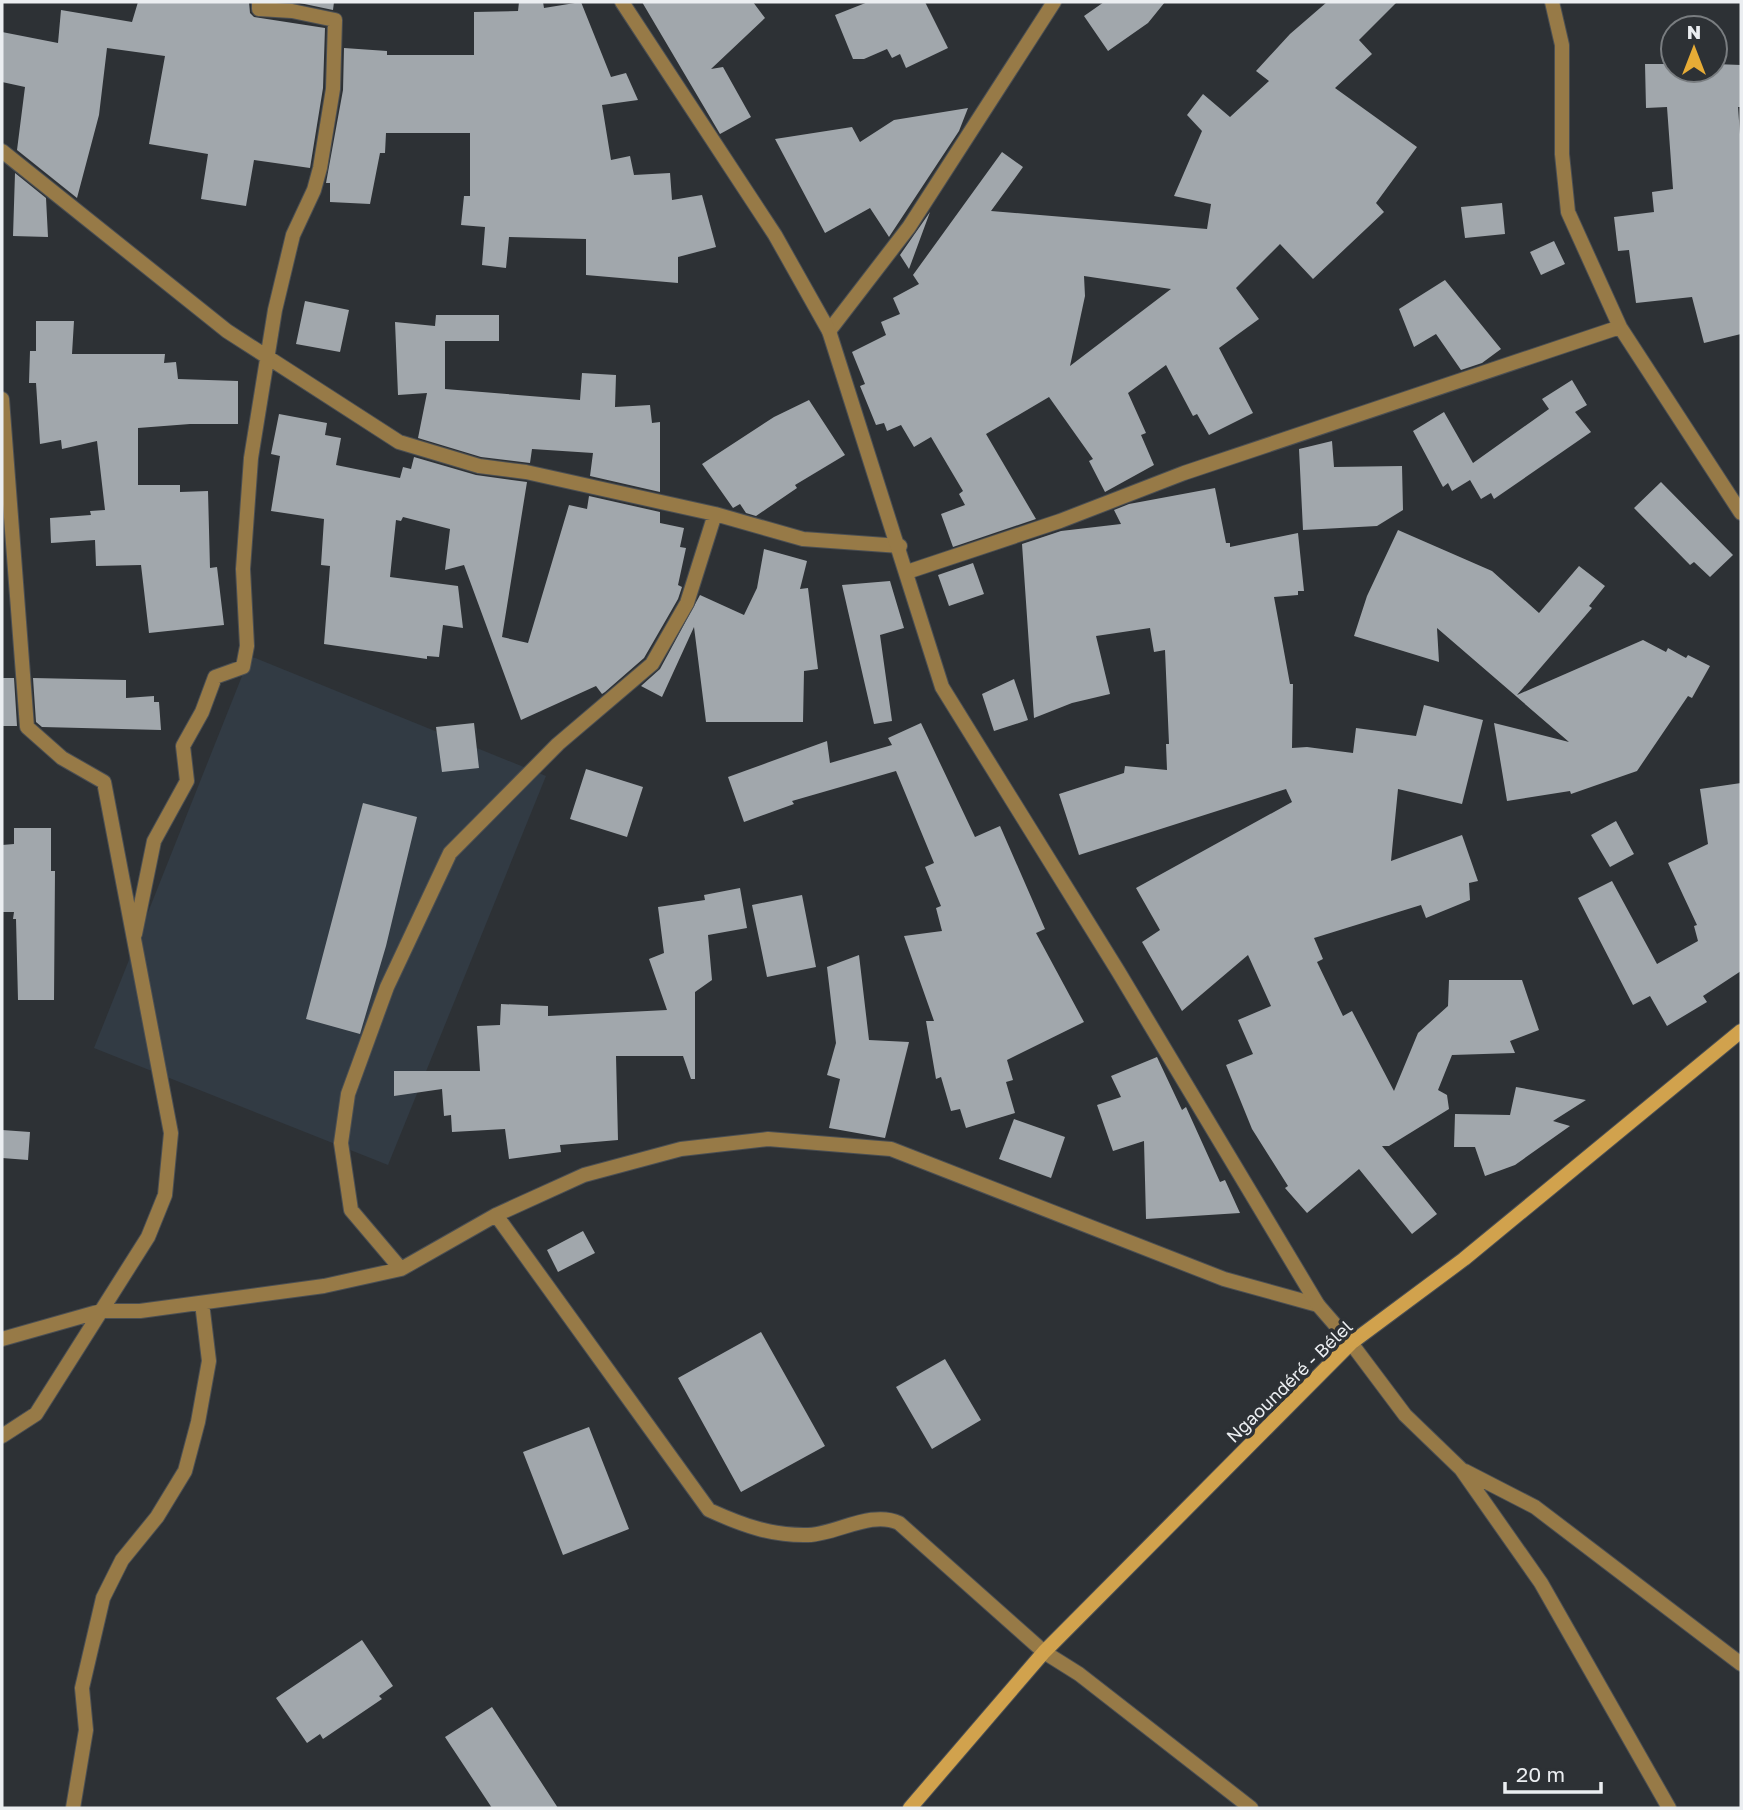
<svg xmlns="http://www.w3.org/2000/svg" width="1743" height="1810" font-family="'Golos Text',sans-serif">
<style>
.built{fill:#323b44}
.building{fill:#a1a7ac;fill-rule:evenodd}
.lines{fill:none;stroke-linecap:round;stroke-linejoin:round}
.minor-casing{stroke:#4b4f53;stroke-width:16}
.tertiary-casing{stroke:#4b4f53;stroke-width:16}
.secondary-casing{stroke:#4b4f53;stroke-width:16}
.minor{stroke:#977a47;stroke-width:14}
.tertiary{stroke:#977a47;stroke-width:14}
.secondary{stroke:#d1a24d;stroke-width:14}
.labels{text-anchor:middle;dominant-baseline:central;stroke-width:7;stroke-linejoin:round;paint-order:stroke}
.street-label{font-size:18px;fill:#ebeef1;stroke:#2d3135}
</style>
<rect width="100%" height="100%" fill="#2d3135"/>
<path class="built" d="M 250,656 L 546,776 L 388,1165 L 94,1048 Z"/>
<path class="building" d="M 138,2 L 249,2 L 250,13 L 254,17 L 325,28 L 323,88 L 310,168 L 254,160 L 246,206 L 201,199 L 208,154 L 149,144 L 165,56 L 107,48 L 99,115 L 77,198 L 17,150 L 25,87 L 2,82 L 2,32 L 58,43 L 61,10 L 132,22 Z
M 295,2 L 334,2 L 333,10 Z
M 519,2 L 543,2 L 544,8 L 581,2 L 611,77 L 626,73 L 638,100 L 602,105 L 611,160 L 630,156 L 634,175 L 670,173 L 672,200 L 702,195 L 716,247 L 678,257 L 678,283 L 586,275 L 586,239 L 509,237 L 506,268 L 482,265 L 485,227 L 461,225 L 464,196 L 470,196 L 470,133 L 386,133 L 385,153 L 380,153 L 370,204 L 330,202 L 330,183 L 326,183 L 343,90 L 344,48 L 387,51 L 387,55 L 474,55 L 474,12 L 518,11 Z
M 642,2 L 753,2 L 765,18 L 711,69 L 723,67 L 751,117 L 720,134 Z
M 868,2 L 925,2 L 948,48 L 906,68 L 900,54 L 892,58 L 887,49 L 864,59 L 853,59 L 835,15 Z
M 1104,2 L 1165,2 L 1148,23 L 1108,51 L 1084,16 Z
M 1327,2 L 1397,2 L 1359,40 L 1372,54 L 1335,88 L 1417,147 L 1376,203 L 1384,212 L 1313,279 L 1280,244 L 1236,288 L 1259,319 L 1219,348 L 1253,413 L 1209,435 L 1197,414 L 1193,416 L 1166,365 L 1128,393 L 1146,433 L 1141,435 L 1154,465 L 1105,492 L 1089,461 L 1093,459 L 1049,397 L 986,434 L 1036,519 L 953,547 L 941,514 L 965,505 L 959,494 L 963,491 L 931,437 L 914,447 L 901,425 L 887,431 L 884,423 L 876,425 L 860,386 L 865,384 L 852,352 L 886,335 L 881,322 L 900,314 L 893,298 L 919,284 L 913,275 L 1002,152 L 1023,167 L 991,211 L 1207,229 L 1211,204 L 1174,196 L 1202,131 L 1187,115 L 1203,94 L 1230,117 L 1269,81 L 1256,71 L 1290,34 ZM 1084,276 L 1171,289 L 1070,366 L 1085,296 Z
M 1645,64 L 1673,64 L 1673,70 L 1715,70 L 1715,64 L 1741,65 L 1741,107 L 1738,107 L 1741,148 L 1741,334 L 1704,343 L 1692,297 L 1636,303 L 1629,250 L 1618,251 L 1614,217 L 1654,212 L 1652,192 L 1673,189 L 1667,107 L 1646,108 Z
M 968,108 L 959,131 L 889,237 L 870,208 L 825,233 L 775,139 L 852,127 L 860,142 L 894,120 Z
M 15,173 L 46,198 L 48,237 L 13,236 Z
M 1502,203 L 1505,234 L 1465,238 L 1461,207 Z
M 930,212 L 909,269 L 900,255 Z
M 1554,241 L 1565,264 L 1541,275 L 1530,252 Z
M 1445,280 L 1501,349 L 1482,363 L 1461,370 L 1436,334 L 1414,347 L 1399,309 Z
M 305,301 L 349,310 L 340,352 L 296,344 Z
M 436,315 L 499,315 L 499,341 L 445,341 L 445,389 L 580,400 L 582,373 L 616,375 L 615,407 L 650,405 L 652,423 L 660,422 L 660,492 L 590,476 L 593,453 L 532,449 L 530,463 L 481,457 L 418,438 L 427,393 L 398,395 L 395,322 L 435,326 Z
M 36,321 L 74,321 L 72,354 L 165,354 L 164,363 L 176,362 L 178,379 L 238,381 L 238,424 L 190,424 L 138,428 L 138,485 L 180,485 L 180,492 L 208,491 L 210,568 L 217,567 L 224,625 L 149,633 L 141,565 L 96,566 L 95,540 L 51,543 L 50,518 L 91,515 L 90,511 L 105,510 L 97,441 L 62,449 L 61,440 L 40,444 L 36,383 L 29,383 L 30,351 L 36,351 Z
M 1572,380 L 1587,405 L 1575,412 L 1591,432 L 1494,499 L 1491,493 L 1481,499 L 1470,480 L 1452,491 L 1448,483 L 1443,487 L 1413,431 L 1444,412 L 1473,463 L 1549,409 L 1542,399 Z
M 809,400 L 845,455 L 795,485 L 797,488 L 756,516 L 746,513 L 740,504 L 733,508 L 702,464 L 774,417 Z
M 279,414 L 327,423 L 325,435 L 341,438 L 336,465 L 400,478 L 403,467 L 411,469 L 414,457 L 476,475 L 527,482 L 502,637 L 528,643 L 569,505 L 587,509 L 589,496 L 660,512 L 660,523 L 684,528 L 680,547 L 686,548 L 678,585 L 682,587 L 678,599 L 644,658 L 605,692 L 602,694 L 596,686 L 521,720 L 464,565 L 445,570 L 450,529 L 403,517 L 401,521 L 396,520 L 390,577 L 458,586 L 463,628 L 443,625 L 439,657 L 427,656 L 427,659 L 324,644 L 330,566 L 321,565 L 324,519 L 271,511 L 280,456 L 271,454 Z
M 1332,441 L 1334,467 L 1402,466 L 1403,510 L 1377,526 L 1303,530 L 1299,449 Z
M 1661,482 L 1733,555 L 1710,577 L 1694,562 L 1690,565 L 1634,508 Z
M 1215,488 L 1226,543 L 1230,543 L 1230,547 L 1298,533 L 1304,591 L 1298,591 L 1298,595 L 1274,597 L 1290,684 L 1293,684 L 1292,748 L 1307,747 L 1353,753 L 1356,728 L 1416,736 L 1424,705 L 1483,720 L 1462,804 L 1398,789 L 1391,861 L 1462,835 L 1478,881 L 1469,883 L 1470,900 L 1426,918 L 1421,905 L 1314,938 L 1323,959 L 1317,962 L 1343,1016 L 1352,1011 L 1394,1091 L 1418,1033 L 1448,1006 L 1449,980 L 1522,980 L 1539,1030 L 1510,1041 L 1515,1053 L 1452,1055 L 1438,1090 L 1447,1095 L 1449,1109 L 1389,1146 L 1382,1146 L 1437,1214 L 1412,1234 L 1359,1169 L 1307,1213 L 1285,1188 L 1288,1186 L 1252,1129 L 1226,1065 L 1253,1054 L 1238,1020 L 1271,1006 L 1248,955 L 1182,1011 L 1142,942 L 1160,930 L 1136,888 L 1292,802 L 1286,789 L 1079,855 L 1059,794 L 1124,773 L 1125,766 L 1167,770 L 1166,744 L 1169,744 L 1165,650 L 1154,652 L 1150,628 L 1096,636 L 1110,694 L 1072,703 L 1034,718 L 1022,544 L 1061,531 L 1121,524 L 1114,510 L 1129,504 Z
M 1398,530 L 1492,571 L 1539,613 L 1579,566 L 1605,586 L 1589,606 L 1592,608 L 1517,695 L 1643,640 L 1666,652 L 1668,648 L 1686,658 L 1688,655 L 1710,666 L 1692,698 L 1688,696 L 1637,771 L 1571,794 L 1570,791 L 1507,801 L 1494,723 L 1569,742 L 1437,628 L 1439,662 L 1354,636 L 1367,596 Z
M 764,549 L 807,561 L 800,589 L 808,588 L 818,669 L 804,671 L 803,722 L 706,722 L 694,627 L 662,697 L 641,686 L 660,669 L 700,595 L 744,615 L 757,588 Z
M 973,563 L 984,594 L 949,606 L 938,575 Z
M 890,581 L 904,628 L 880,635 L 892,721 L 874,724 L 842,585 Z
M 2,678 L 14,678 L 17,726 L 2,726 Z
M 33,678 L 126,680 L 126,698 L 154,696 L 154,702 L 159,702 L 161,730 L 42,727 L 36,722 Z
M 1014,679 L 1028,720 L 994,731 L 982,694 Z
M 474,723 L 479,768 L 442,772 L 436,727 Z
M 921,723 L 975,837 L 1000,826 L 1045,929 L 1036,933 L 1084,1022 L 1007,1060 L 1013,1080 L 1006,1082 L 1015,1113 L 966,1128 L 960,1109 L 951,1111 L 941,1077 L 936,1079 L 926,1021 L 934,1021 L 904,936 L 942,931 L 936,908 L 941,906 L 925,867 L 934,863 L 896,771 L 792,801 L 794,804 L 744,822 L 728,777 L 827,741 L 830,763 L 892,745 L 888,738 Z
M 586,769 L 643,787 L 627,837 L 570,819 Z
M 1741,783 L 1741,971 L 1703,996 L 1707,1002 L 1667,1026 L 1650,996 L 1633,1005 L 1578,898 L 1612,881 L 1657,964 L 1698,941 L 1694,926 L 1697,925 L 1668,863 L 1708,844 L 1700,789 Z
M 363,803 L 417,817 L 386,946 L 360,1034 L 306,1019 Z
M 1616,821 L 1634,854 L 1610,867 L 1591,835 Z
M 14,828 L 51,828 L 51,871 L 55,871 L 54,1000 L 18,1000 L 16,919 L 13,919 L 14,912 L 2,912 L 2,845 L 14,844 Z
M 740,888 L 747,928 L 708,935 L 712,980 L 695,992 L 695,1079 L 691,1079 L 683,1056 L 616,1056 L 618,1140 L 560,1145 L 561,1152 L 509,1159 L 505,1129 L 452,1132 L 451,1115 L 444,1116 L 442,1089 L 394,1096 L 394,1071 L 480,1071 L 477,1026 L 500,1025 L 501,1004 L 548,1006 L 548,1016 L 667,1010 L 649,959 L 664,953 L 658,907 L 705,900 L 704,895 Z
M 802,895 L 816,967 L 767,977 L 752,905 Z
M 859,955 L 869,1040 L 909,1042 L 885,1138 L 829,1128 L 840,1079 L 827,1075 L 836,1043 L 827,967 Z
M 1157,1057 L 1182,1110 L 1186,1107 L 1220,1182 L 1225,1180 L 1240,1213 L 1146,1219 L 1144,1141 L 1113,1151 L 1097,1105 L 1121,1097 L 1111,1076 Z
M 1516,1087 L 1586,1100 L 1553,1121 L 1570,1126 L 1515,1165 L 1485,1176 L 1475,1147 L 1454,1147 L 1455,1114 L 1510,1115 Z
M 1014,1119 L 1065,1137 L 1051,1178 L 999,1159 Z
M 2,1130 L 30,1132 L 28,1160 L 2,1158 Z
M 583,1231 L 595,1253 L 558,1272 L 547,1250 Z
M 761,1332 L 825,1446 L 741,1492 L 678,1378 Z
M 945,1359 L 981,1420 L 932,1449 L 896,1387 Z
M 589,1427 L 629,1529 L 563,1555 L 523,1452 Z
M 362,1640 L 393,1686 L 379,1696 L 382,1699 L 323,1739 L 320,1734 L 307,1743 L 276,1698 Z
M 492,1707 L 558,1808 L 492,1808 L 445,1737 Z"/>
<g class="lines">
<g class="minor-casing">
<path id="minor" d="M 1552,2 L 1562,45 L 1562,154 L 1568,212 L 1620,327 L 1741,513
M 2,151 L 227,331 L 399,442 L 479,466 L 526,472 L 715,514 L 803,539 L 900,546
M 829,331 L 909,227 L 1054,2
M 2,399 L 27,727 L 62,758 L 104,782 L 171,1133 L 165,1195 L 148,1237 L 36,1414 L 2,1436
M 907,572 L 1060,521 L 1184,473 L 1620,327
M 135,934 L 154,841 L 187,781 L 183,746 L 202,712 L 215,677 L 243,667 L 247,646 L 243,569 L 251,458 L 275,310 L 293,235 L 314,190 L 320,168 L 333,89 L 335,20 L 292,11 L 259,9 L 259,2
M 496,1215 L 709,1510 C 742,1525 772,1536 808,1535 C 837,1534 871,1510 899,1523 L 1044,1652 L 1079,1674 L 1251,1808
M 401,1269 L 351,1210 L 341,1143 L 348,1094 L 387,987 L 450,853 L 558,744 L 652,664 L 687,603 L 715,514
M 2,1339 L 101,1311 L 140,1311 L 324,1286 L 401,1269 L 496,1215 L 584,1175 L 681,1149 L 768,1139 L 891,1149 L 1224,1279 L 1318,1305
M 1351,1343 L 1405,1415 L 1461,1469 L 1541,1583 L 1669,1808
M 1465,1471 L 1535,1507 L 1741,1664
M 73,1808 L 86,1730 L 82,1688 L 103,1598 L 122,1560 L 157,1517 L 185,1471 L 198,1422 L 209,1361 L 202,1303"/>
</g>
<g class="tertiary-casing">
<path id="tertiary" d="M 622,2 L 775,235 L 829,331 L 942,687 L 1118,971 L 1318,1305 L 1351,1343"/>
</g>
<g class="secondary-casing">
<path id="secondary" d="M 910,1808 L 1044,1652 L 1351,1343 L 1464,1259 L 1741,1031"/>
</g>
<use href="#minor" class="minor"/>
<use href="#tertiary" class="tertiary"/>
<use href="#secondary" class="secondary"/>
</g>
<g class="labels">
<g class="street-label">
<text transform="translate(1289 1381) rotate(-44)">Ngaoundéré - Bélel</text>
</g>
</g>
<rect width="1743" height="1810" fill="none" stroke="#ebeef1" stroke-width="7"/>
<g transform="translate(1694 49)"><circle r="33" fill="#2d3135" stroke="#797d80" stroke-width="2"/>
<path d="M0-5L12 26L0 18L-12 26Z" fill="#e7ac36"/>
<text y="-10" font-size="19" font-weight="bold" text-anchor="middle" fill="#ebeef1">N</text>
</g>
<path d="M1505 1782v10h96v-10" fill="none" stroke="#ebeef1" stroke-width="3.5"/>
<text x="1516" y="1782" font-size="21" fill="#ebeef1" stroke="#2d3135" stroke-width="5" paint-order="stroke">20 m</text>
</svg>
